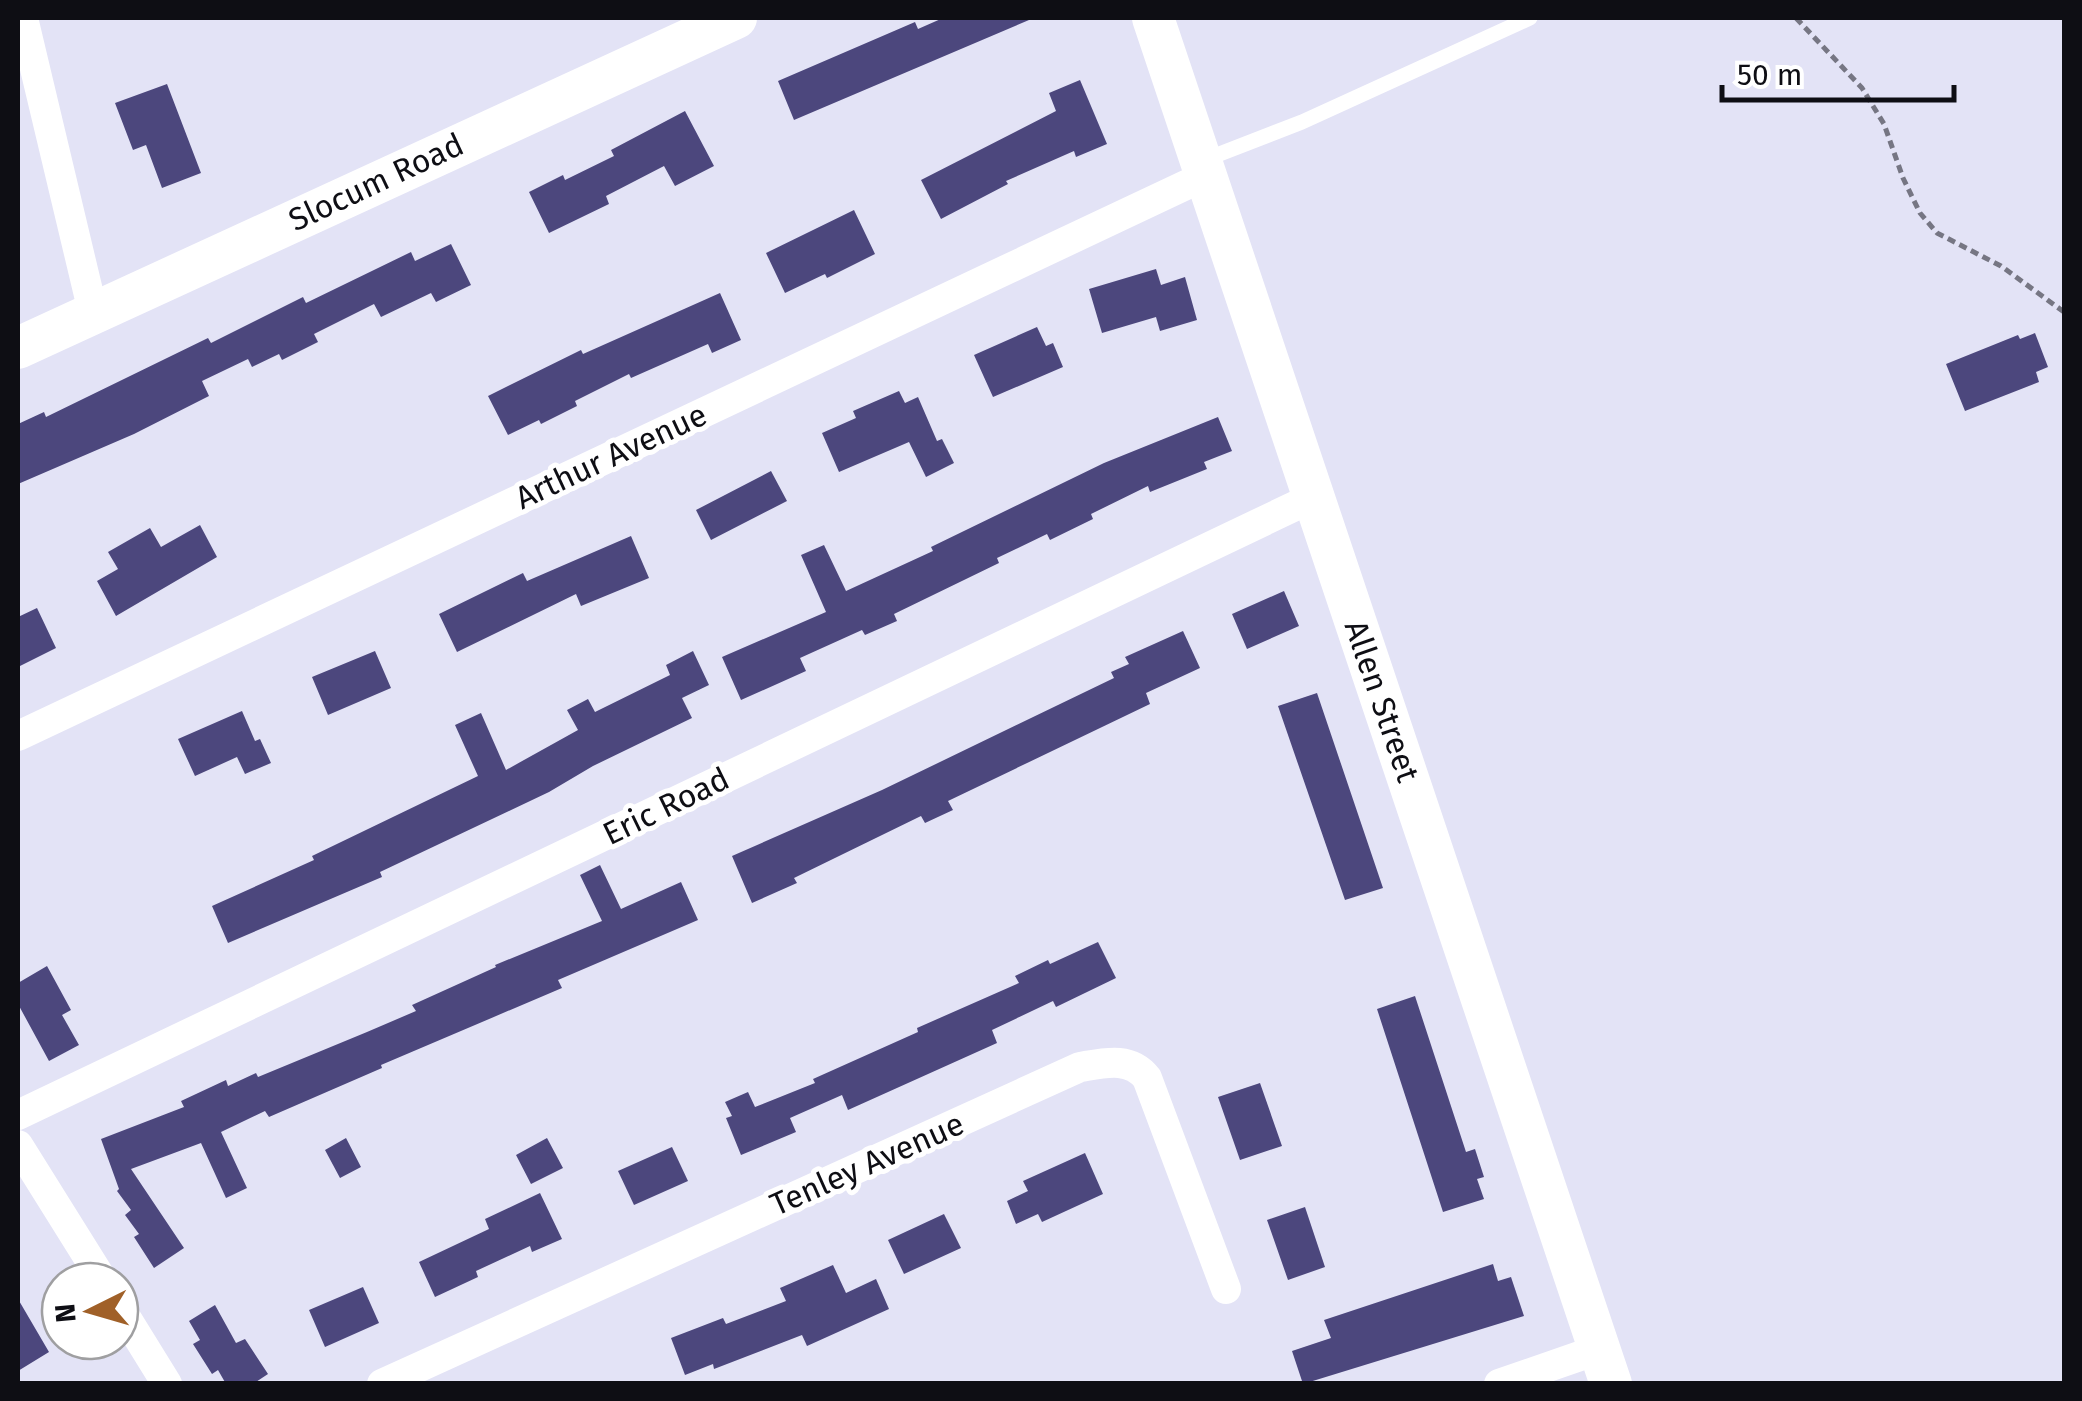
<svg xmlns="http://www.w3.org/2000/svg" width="2082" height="1401" font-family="'Fira Sans',sans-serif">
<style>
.building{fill:#4c477d}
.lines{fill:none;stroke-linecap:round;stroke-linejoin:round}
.path{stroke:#767683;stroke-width:5;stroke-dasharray:8 5;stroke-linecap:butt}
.lane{stroke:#fff;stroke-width:15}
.street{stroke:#fff;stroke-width:30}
.secondary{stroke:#fff;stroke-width:42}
.labels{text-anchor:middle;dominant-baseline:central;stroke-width:10;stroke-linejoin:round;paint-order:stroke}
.street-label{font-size:32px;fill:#0e0e14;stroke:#fff}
</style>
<rect width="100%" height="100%" fill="#e3e3f6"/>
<path class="building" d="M 943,18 L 1029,20 L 794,120 L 778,81 L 915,22 L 918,29 Z
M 1080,80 L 1107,144 L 1076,157 L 1074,151 L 1006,181 L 1008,184 L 941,219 L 921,180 L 1056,111 L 1049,93 Z
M 167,84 L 201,173 L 162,188 L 146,145 L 133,150 L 115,103 Z
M 685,111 L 714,166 L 675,186 L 664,166 L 606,196 L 609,204 L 549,233 L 529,192 L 563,175 L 565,180 L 614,156 L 611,150 Z
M 854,210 L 875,254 L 827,278 L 825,274 L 785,293 L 766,253 Z
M 451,244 L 471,285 L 436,302 L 431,293 L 381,317 L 374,304 L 314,334 L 318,342 L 282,360 L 279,354 L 252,367 L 248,359 L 202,381 L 209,396 L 134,434 L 18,484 L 18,424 L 44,412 L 46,417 L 208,338 L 211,343 L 303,297 L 306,303 L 411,252 L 415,261 Z
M 1156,269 L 1161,285 L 1185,277 L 1197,320 L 1160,331 L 1156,317 L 1102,333 L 1089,289 Z
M 720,293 L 741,340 L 712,353 L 708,344 L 631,378 L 629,374 L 575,401 L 577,406 L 541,424 L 539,420 L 508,435 L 488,396 L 581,350 L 583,354 Z
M 1037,327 L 1046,346 L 1053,343 L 1063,367 L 993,397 L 974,355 Z
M 2035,333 L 2048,367 L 2036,372 L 2039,382 L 1965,411 L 1946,364 L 2018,335 L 2020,339 Z
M 899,391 L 905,403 L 918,397 L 937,441 L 942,439 L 954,463 L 926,477 L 909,442 L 839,472 L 822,433 L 856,418 L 853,411 Z
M 1218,417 L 1232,451 L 1204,462 L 1207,469 L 1150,492 L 1148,486 L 1091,514 L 1093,519 L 1050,540 L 1047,534 L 997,558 L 999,563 L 894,614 L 897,621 L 865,635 L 862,630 L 800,658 L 806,671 L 741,700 L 722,657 L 826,612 L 801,555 L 824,545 L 846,591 L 933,551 L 931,547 L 1104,463 Z
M 771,471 L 787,501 L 711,540 L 696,510 Z
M 200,525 L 217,557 L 116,616 L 97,581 L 118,569 L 108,552 L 150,528 L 161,547 Z
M 631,536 L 649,578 L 581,606 L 576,594 L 457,652 L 439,614 L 523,573 L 527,581 Z
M 1284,591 L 1299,626 L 1247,649 L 1232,614 Z
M 37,608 L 56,648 L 18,667 L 18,617 Z
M 1183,631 L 1200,668 L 1146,693 L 1150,704 L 948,801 L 953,810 L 925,823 L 921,816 L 794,878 L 797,883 L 752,903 L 732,856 L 882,790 L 1114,678 L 1111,672 L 1129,664 L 1125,657 Z
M 375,651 L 391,688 L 328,715 L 312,677 Z
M 693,651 L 709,685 L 682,698 L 692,718 L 593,766 L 549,792 L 380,872 L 382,877 L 228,943 L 212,906 L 314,860 L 312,856 L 478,776 L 455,725 L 481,713 L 506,770 L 578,730 L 567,710 L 588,699 L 595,712 L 670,675 L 666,665 Z
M 1317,693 L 1383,888 L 1345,900 L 1278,706 Z
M 242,711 L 255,741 L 260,739 L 271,763 L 245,774 L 237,757 L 195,776 L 178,739 Z
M 600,865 L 621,909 L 681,882 L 698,920 L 558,980 L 562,988 L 381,1065 L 382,1068 L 269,1117 L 265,1111 L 221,1132 L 247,1188 L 226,1198 L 201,1143 L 131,1169 L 184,1248 L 154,1268 L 134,1237 L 139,1234 L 125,1215 L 131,1210 L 117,1191 L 119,1189 L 101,1139 L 184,1107 L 181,1101 L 226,1080 L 228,1086 L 256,1073 L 258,1077 L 367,1032 L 416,1011 L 412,1005 L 496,967 L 495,965 L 602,921 L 580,875 Z
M 1098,942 L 1116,978 L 1056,1007 L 1053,1001 L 992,1030 L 997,1043 L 848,1110 L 842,1095 L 790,1118 L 796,1132 L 741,1155 L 726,1118 L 732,1116 L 725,1102 L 748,1092 L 755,1107 L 815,1083 L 813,1079 L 918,1032 L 917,1028 L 1019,983 L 1015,976 L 1048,960 L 1050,964 Z
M 47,966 L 71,1010 L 62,1015 L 79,1045 L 49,1061 L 18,1004 L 18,983 Z
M 1415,996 L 1466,1152 L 1475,1149 L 1484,1177 L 1477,1179 L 1484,1199 L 1443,1212 L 1377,1009 Z
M 1260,1083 L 1282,1146 L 1240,1160 L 1218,1097 Z
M 346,1138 L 361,1167 L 340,1178 L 325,1150 Z
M 547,1138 L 563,1168 L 531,1184 L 516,1155 Z
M 672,1147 L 688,1181 L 634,1205 L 618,1171 Z
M 1085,1153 L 1103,1194 L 1042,1222 L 1038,1214 L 1016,1224 L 1007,1201 L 1028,1191 L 1023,1181 Z
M 540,1193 L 562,1239 L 532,1252 L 530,1246 L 476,1271 L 478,1277 L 435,1297 L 419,1262 L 489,1229 L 485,1219 Z
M 1305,1207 L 1325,1267 L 1288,1280 L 1267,1220 Z
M 944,1214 L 961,1248 L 904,1274 L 888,1240 Z
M 1493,1264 L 1498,1281 L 1511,1277 L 1524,1316 L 1303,1384 L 1292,1351 L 1331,1338 L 1324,1320 Z
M 833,1265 L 846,1293 L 876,1279 L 889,1309 L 807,1346 L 802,1335 L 714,1369 L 713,1364 L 685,1375 L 671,1338 L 723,1318 L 726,1324 L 786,1301 L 780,1288 Z
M 363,1287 L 379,1323 L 325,1347 L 309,1310 Z
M 18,1299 L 49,1352 L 18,1371 Z
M 215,1305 L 236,1343 L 245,1339 L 268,1374 L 253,1384 L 226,1384 L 218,1370 L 212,1374 L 193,1344 L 200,1340 L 189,1321 Z"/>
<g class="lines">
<path class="path" d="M 1796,18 L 1862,88 L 1884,124 L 1903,178 L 1920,213 L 1937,233 L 2001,266 L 2064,312"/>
<path class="lane" d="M 1204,160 L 1302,122 L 1530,18"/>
<path class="street" d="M 23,18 L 93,312
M 18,736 L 1205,176
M 18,1115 L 1314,497
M 18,1145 L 103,1281
M 120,1308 L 167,1384
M 382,1384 L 1080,1067 C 1104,1063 1130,1056 1147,1078 L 1226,1289
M 1499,1384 L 1600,1349"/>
<path class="secondary" d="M 1153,18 L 1611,1384
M 18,348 L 736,18"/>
</g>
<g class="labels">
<g class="street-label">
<text transform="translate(376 182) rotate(-25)">Slocum Road</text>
<text transform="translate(611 456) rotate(-25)">Arthur Avenue</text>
<text transform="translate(1382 701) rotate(71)">Allen Street</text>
<text transform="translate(666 806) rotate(-26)">Eric Road</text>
<text transform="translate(867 1164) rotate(-24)">Tenley Avenue</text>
</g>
</g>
<rect width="2082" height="1401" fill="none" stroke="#0e0e14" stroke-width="40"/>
<g transform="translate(90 1311) rotate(265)"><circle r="48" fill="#ffffff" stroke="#9f9fa1" stroke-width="2.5"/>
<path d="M0-8L18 38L0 25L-18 38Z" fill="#a06028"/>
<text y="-15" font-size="28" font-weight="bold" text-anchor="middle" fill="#0e0e14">N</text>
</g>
<path d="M1722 85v15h232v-15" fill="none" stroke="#0e0e14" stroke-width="5"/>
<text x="1737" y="85" font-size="30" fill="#0e0e14" stroke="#ffffff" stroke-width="8" paint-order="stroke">50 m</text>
</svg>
